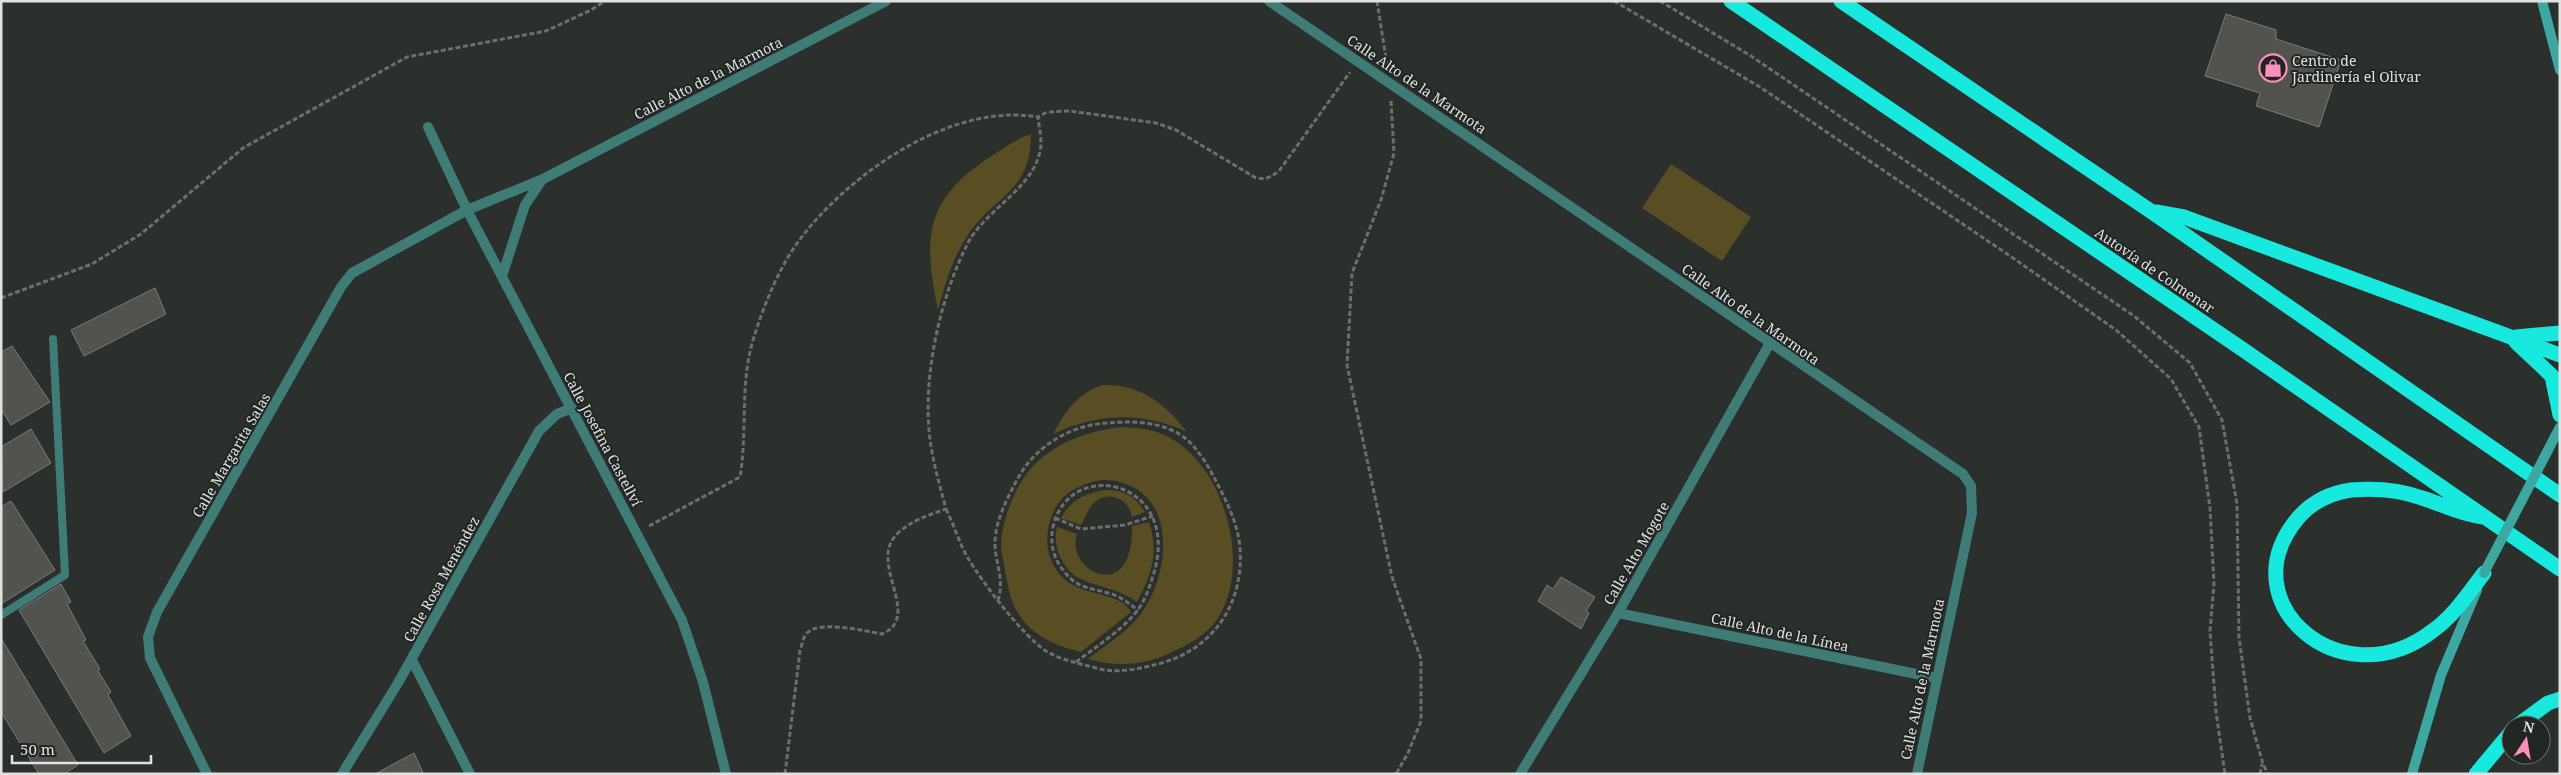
<svg xmlns="http://www.w3.org/2000/svg" width="2561" height="775" font-family="'Noto Serif',serif">
<style>
.green{fill:#594d24}
.building{fill:#51534e;stroke:#797b75}
.lines{fill:none;stroke-linecap:round;stroke-linejoin:round}
.path{stroke:#6b706c;stroke-width:3;stroke-dasharray:5 2.5;stroke-linecap:butt}
.lane{stroke:#3f7c78;stroke-width:8}
.street{stroke:#3f7c78;stroke-width:10}
.secondary{stroke:#3ca8a1;stroke-width:10}
.highway{stroke:#17e9de;stroke-width:15}
.secondary-bridge{stroke:#3ca8a1;stroke-width:10}
.labels{text-anchor:middle;dominant-baseline:central;stroke-width:4;stroke-linejoin:round;paint-order:stroke}
.poi-label{font-size:14px;fill:#dfe2e0;stroke:#212623;text-anchor:start}
.street-label{font-size:14px;fill:#dfe2e0;stroke:#212623}
</style>
<rect width="100%" height="100%" fill="#2b302c"/>
<path class="green" d="M 1031,134 C 1031,194 993,195 966,238 C 952,260 945,285 938,310 C 924,243 923,203 984,161 C 999,151 1014,140 1031,134 Z
M 1671,164 L 1751,217 L 1722,261 L 1642,208 Z
M 1103,385 C 1140,384 1165,403 1187,432 C 1142,411 1097,413 1053,434 C 1065,412 1077,393 1103,385 Z
M 1121,427 C 1135,428 1149,428 1162,434 C 1225,460 1256,571 1213,625 C 1202,637 1186,646 1172,652 C 1143,666 1118,667 1088,659 C 1102,648 1119,637 1132,624 C 1168,589 1182,501 1123,483 C 1110,479 1099,479 1086,484 C 1071,489 1059,498 1053,513 C 1047,527 1045,542 1050,557 C 1067,604 1116,585 1131,612 L 1081,652 C 1056,646 1032,636 1018,613 C 1011,603 1009,589 1006,577 C 1005,567 1002,557 1001,547 C 1001,520 1016,483 1035,464 C 1059,441 1089,431 1121,427 Z
M 1105,490 C 1124,490 1135,496 1145,512 L 1132,517 C 1130,500 1110,490 1096,501 C 1089,506 1085,518 1081,525 L 1061,518 C 1071,500 1085,493 1105,490 Z
M 1149,522 C 1159,552 1152,574 1137,602 C 1115,587 1098,588 1079,578 C 1062,569 1052,545 1057,527 L 1077,534 C 1064,571 1134,607 1132,526 Z"/>
<path class="building" d="M 2226,14 L 2276,30 L 2276,39 L 2341,60 L 2319,127 L 2256,106 L 2260,93 L 2205,76 Z
M 155,288 L 166,314 L 84,356 L 71,330 Z
M 12,346 L 50,402 L 11,425 L 1,409 L 1,352 Z
M 31,429 L 51,463 L 3,492 L 1,447 Z
M 11,501 L 55,570 L 1,604 L 1,507 Z
M 1561,577 L 1595,597 L 1586,611 L 1589,613 L 1581,629 L 1538,601 L 1547,585 L 1553,589 Z
M 61,584 L 71,602 L 67,604 L 86,640 L 83,641 L 100,669 L 98,671 L 111,692 L 108,695 L 131,736 L 104,753 L 19,610 Z
M 1,638 L 78,765 L 64,774 L 39,774 L 1,712 Z
M 414,753 L 423,773 L 422,774 L 375,774 Z"/>
<g class="lines">
<path class="path" d="M 1377,1 L 1387,65
M 1614,1 L 1760,87 L 2013,258 L 2116,330 L 2171,379 L 2199,427 L 2210,508 L 2214,584 L 2210,631 L 2216,712 L 2225,774
M 1660,1 L 1751,56 L 2134,316 L 2190,363 L 2222,420 L 2237,504 L 2239,637 L 2250,718 L 2263,764 L 2268,774
M 1391,101 L 1394,153 L 1381,200 L 1352,273 L 1347,365 L 1392,577 L 1421,659 L 1421,721 L 1408,753 L 1396,774
M 1,298 L 92,264 L 141,234 L 243,148 L 407,57 L 546,31 L 591,10 L 605,1
M 946,509 C 954,525 959,543 968,558 C 982,582 1023,636 1046,651 C 1061,660 1078,663 1096,668 C 1116,674 1138,669 1158,664 C 1213,650 1244,604 1240,548 C 1238,525 1228,504 1218,485 C 1209,467 1197,446 1181,435 C 1158,421 1132,421 1107,423 C 1070,425 1034,447 1017,480 C 1007,498 995,522 995,543 C 995,563 1005,580 998,600
M 1055,518 L 1081,529 L 1125,525 L 1153,516
M 649,526 L 740,477 C 748,430 739,384 754,337 C 766,299 782,260 808,229 C 860,167 954,103 1038,117
M 1076,662 C 1097,646 1121,631 1137,611 C 1145,601 1149,588 1153,576 C 1184,480 1069,455 1053,527 C 1049,547 1055,563 1070,578 C 1083,591 1103,589 1119,597 C 1126,601 1132,606 1138,610
M 785,774 L 800,651 C 802,645 803,637 807,633 C 820,620 865,631 882,634 C 924,616 866,562 898,533 C 912,520 929,515 946,509 C 940,486 933,463 930,439 C 922,378 940,297 968,243 C 987,207 1038,187 1041,144 C 1041,135 1039,126 1038,117 L 1047,112 L 1070,111 L 1156,123 L 1176,130 L 1256,178 C 1266,180 1271,177 1279,171 L 1350,72
M 2260,774 L 2262,764"/>
<path class="lane" d="M 1,615 L 65,575 L 53,339"/>
<path class="street" d="M 1269,1 L 1963,474 L 1971,486 L 1972,513 L 1917,774
M 428,127 L 467,210 L 682,620 L 703,682 L 726,774
M 502,276 L 525,205 L 542,180
M 1618,613 L 1936,678
M 412,660 L 470,774
M 207,774 L 150,658 L 148,637 L 157,612 L 341,287 L 352,273 L 467,210 L 543,179 L 886,1
M 342,774 L 398,683 L 539,431 L 557,414 L 572,408
M 1520,774 L 1618,613 L 1770,343"/>
<path class="secondary" d="M 2542,1 L 2560,70
M 2412,774 L 2441,675 L 2477,590"/>
<path class="highway" d="M 1731,1 L 2245,351 L 2560,569
M 1841,1 L 2152,212 L 2560,495
M 2156,212 L 2184,217 L 2560,355
M 2516,337 L 2560,333
M 2516,342 L 2552,376 L 2560,415
M 2483,517 C 2459,514 2444,505 2422,498 C 2400,490 2374,488 2351,490 C 2330,493 2312,502 2298,518 C 2227,602 2341,700 2431,632 C 2453,617 2468,594 2484,573
M 2518,725 L 2548,703 L 2560,699
M 2476,774 L 2511,732"/>
<path class="secondary-bridge" d="M 2484,573 L 2560,427"/>
</g>
<defs>
<g id="shop-ring" transform="scale(1.4375)"><circle r="9.5" fill="#212623" stroke="#ff8eba" stroke-width="1.5"/><path d="M-5-2.5h2.3a2.7 3.5 0 0 1 5.4 0H5L5.5 6h-11ZM-1.5-2.5h3a1.5 2.3 0 0 0-3 0Z" fill="#ff8eba"/></g>
</defs>
<g fill-rule="evenodd">
<use href="#shop-ring" x="2273" y="68"/>
</g>
<g class="labels">
<g class="poi-label">
<text x="2292" y="60">Centro de<tspan x="2292" dy="16">Jardinería el Olivar</tspan></text>
</g>
<g class="street-label">
<text transform="translate(708 78) rotate(-27)">Calle Alto de la Marmota</text>
<text transform="translate(1417 84) rotate(34)">Calle Alto de la Marmota</text>
<text transform="translate(2155 270) rotate(34)">Autovía de Colmenar</text>
<text transform="translate(1751 314) rotate(35)">Calle Alto de la Marmota</text>
<text transform="translate(603 439) rotate(62)">Calle Josefina Castellví</text>
<text transform="translate(231 455) rotate(-60)">Calle Margarita Salas</text>
<text transform="translate(1636 553) rotate(-60)">Calle Alto Mogote</text>
<text transform="translate(441 579) rotate(-61)">Calle Rosa Menéndez</text>
<text transform="translate(1780 632) rotate(12)">Calle Alto de la Línea</text>
<text transform="translate(1922 679) rotate(-78)">Calle Alto de la Marmota</text>
</g>
</g>
<rect width="2561" height="775" fill="none" stroke="#dfe2e0" stroke-width="5"/>
<g transform="translate(2526 740) rotate(12)"><circle r="24" fill="#212623" stroke="#6d716f"/>
<path d="M0-4L9 19L0 12L-9 19Z" fill="#ff8eba"/>
<text y="-8" font-size="14" font-weight="bold" text-anchor="middle" fill="#dfe2e0">N</text>
</g>
<path d="M12 755v8h139v-8" fill="none" stroke="#dfe2e0" stroke-width="2.5"/>
<text x="20" y="755" font-size="15" fill="#dfe2e0" stroke="#212623" stroke-width="4" paint-order="stroke">50 m</text>
</svg>
